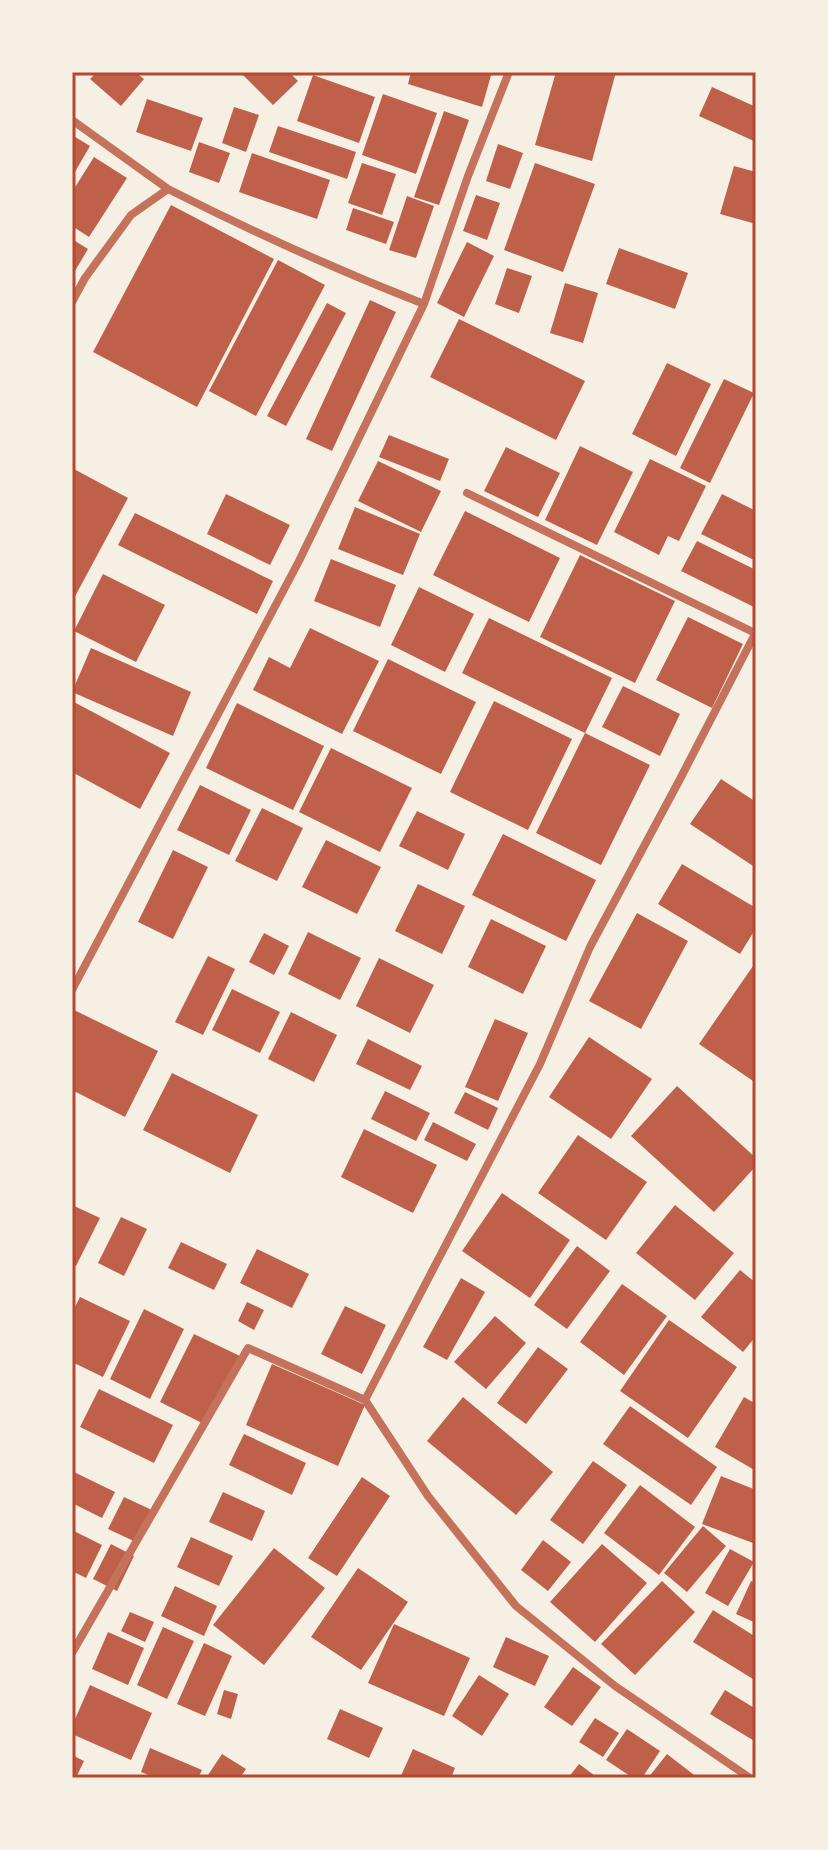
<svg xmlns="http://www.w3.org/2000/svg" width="828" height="1850" font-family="Raleway,sans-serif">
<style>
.building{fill:#bf614a}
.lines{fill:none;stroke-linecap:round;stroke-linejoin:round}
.minor{stroke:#c5725c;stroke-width:8}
.neatline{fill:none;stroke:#b5482f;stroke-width:3}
</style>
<rect width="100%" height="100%" fill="#f6efe4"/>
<path class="building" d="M 97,72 L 135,72 L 144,79 L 121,106 L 90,79 Z
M 240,72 L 289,72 L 298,81 L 273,105 Z
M 411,72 L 492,72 L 482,107 L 408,84 Z
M 556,72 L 616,72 L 592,161 L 535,145 Z
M 313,75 L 375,97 L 359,143 L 297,121 Z
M 712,87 L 756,107 L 756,142 L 699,116 Z
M 383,94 L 437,113 L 416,174 L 362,155 Z
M 147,99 L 203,118 L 191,151 L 136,132 Z
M 234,107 L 259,115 L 246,152 L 222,143 Z
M 444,111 L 469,120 L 439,205 L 414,197 Z
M 278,126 L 356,152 L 347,179 L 269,152 Z
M 72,135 L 90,146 L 72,177 Z
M 199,142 L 230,153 L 219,183 L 189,172 Z
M 498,144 L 523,153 L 510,189 L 486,181 Z
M 252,153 L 330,180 L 317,219 L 239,192 Z
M 94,157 L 127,178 L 89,237 L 72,226 L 72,192 Z
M 362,163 L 396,174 L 382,215 L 348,203 Z
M 535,163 L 595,184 L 563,272 L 504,250 Z
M 734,166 L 756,172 L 756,224 L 720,214 Z
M 476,195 L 500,203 L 487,240 L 463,231 Z
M 407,196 L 434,206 L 416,258 L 389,250 Z
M 171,205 L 274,259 L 197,407 L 93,352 Z
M 353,208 L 394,222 L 386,244 L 346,230 Z
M 72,239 L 88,249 L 72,276 Z
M 467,242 L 494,256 L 464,317 L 437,303 Z
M 619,248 L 688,273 L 675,309 L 606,284 Z
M 278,260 L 325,285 L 256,416 L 209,391 Z
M 507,268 L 532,276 L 519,313 L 495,304 Z
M 565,283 L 598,293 L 583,343 L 550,333 Z
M 370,300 L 396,312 L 332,451 L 306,439 Z
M 327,303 L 346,313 L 286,426 L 267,416 Z
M 459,319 L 585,381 L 556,440 L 430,377 Z
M 667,363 L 711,384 L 676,456 L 632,434 Z
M 724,379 L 754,393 L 710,483 L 680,468 Z
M 389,435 L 449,459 L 440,481 L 379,457 Z
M 580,446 L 633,472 L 597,545 L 545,520 Z
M 506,447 L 560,473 L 538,517 L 484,491 Z
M 650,459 L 706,486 L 679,541 L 668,536 L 659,555 L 614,532 Z
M 378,461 L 441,491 L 421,532 L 358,501 Z
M 72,468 L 128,498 L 72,602 Z
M 226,494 L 290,525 L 270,565 L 207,534 Z
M 722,494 L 756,511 L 756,561 L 701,534 Z
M 355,507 L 420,534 L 403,575 L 338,549 Z
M 465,511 L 560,558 L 529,622 L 433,575 Z
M 135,513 L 273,581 L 257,614 L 118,545 Z
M 697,541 L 756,570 L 756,608 L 681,571 Z
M 580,555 L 675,601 L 635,683 L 540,637 Z
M 331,559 L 396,585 L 380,627 L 314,601 Z
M 103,574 L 165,605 L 136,662 L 74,631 Z
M 419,587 L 474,614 L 445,672 L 391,645 Z
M 688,617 L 743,644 L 712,708 L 656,680 Z
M 489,618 L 612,678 L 585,733 L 462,673 Z
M 310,628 L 379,661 L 342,734 L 253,690 L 269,657 L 290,668 Z
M 91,648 L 191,692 L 173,736 L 72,692 Z
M 388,659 L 476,702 L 441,774 L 353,731 Z
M 623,686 L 680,714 L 660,756 L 602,727 Z
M 72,701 L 170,753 L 140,809 L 72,772 Z
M 494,701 L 572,739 L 528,830 L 450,792 Z
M 237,703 L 324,746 L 293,810 L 206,768 Z
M 585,733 L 650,765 L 601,865 L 536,833 Z
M 331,748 L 412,788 L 380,852 L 299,812 Z
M 721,779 L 756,802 L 756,868 L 690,824 Z
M 200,785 L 251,810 L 229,855 L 177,830 Z
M 262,808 L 303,828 L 277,881 L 235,861 Z
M 417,811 L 465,834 L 448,870 L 399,846 Z
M 503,834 L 596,880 L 566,941 L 472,895 Z
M 326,840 L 381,867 L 357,914 L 302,887 Z
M 173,850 L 208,867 L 173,939 L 138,922 Z
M 682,864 L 756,908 L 756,928 L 740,954 L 658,904 Z
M 418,884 L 465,906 L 442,954 L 395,931 Z
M 637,913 L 688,941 L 641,1029 L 589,1001 Z
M 491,919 L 546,946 L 523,994 L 468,967 Z
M 308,932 L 361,958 L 340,1000 L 288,974 Z
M 264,933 L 289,946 L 274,975 L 249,962 Z
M 208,956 L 235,969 L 203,1035 L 175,1022 Z
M 379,958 L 434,985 L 410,1033 L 356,1006 Z
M 753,966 L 756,968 L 756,1083 L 699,1044 Z
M 232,989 L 280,1012 L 260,1053 L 212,1030 Z
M 72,1009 L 158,1051 L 125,1117 L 72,1090 Z
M 291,1012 L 337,1035 L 314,1082 L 268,1059 Z
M 495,1019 L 528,1033 L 498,1101 L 465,1087 Z
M 589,1037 L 652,1079 L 611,1139 L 549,1097 Z
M 368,1039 L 422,1066 L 410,1090 L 356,1064 Z
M 172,1073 L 258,1115 L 230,1173 L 143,1130 Z
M 677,1086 L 756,1158 L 756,1166 L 714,1212 L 631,1136 Z
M 385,1091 L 430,1113 L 416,1141 L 371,1119 Z
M 465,1092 L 498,1108 L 488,1130 L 454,1113 Z
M 433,1122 L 476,1144 L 467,1161 L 424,1140 Z
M 364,1129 L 437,1165 L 413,1213 L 341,1177 Z
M 578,1135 L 647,1182 L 606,1240 L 538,1193 Z
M 502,1193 L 570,1240 L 530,1298 L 462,1251 Z
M 72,1205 L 100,1218 L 76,1266 L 72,1264 Z
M 675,1205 L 734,1253 L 695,1300 L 636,1253 Z
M 121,1217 L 147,1229 L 124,1276 L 98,1263 Z
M 181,1242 L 227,1264 L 214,1290 L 168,1268 Z
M 577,1246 L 610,1271 L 567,1329 L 534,1305 Z
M 257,1249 L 309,1274 L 292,1308 L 240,1283 Z
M 740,1270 L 756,1283 L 756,1336 L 743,1352 L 701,1317 Z
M 461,1278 L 485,1292 L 447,1360 L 423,1347 Z
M 622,1284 L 667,1316 L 624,1375 L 580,1342 Z
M 80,1297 L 130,1321 L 103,1377 L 72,1362 L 72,1313 Z
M 247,1302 L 264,1310 L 254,1330 L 238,1321 Z
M 345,1306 L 386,1325 L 362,1374 L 321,1354 Z
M 144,1309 L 184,1329 L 150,1399 L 110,1379 Z
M 495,1316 L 526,1343 L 486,1389 L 454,1362 Z
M 669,1320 L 737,1367 L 688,1438 L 620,1391 Z
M 194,1334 L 240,1356 L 206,1425 L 160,1402 Z
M 538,1347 L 568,1369 L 526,1424 L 497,1403 Z
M 272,1364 L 365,1405 L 338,1466 L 246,1425 Z
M 99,1389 L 173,1425 L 154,1463 L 80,1427 Z
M 463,1397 L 553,1472 L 516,1515 L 427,1441 Z
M 744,1397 L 756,1404 L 756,1471 L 715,1447 Z
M 630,1406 L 717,1467 L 691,1505 L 603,1444 Z
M 244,1434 L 306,1463 L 292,1495 L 229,1465 Z
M 593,1461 L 627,1485 L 583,1544 L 550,1520 Z
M 72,1471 L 115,1492 L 102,1518 L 72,1503 Z
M 721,1476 L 756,1490 L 756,1535 L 753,1543 L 702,1524 Z
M 362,1477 L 390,1496 L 337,1576 L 308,1558 Z
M 640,1485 L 695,1527 L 659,1575 L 604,1533 Z
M 223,1492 L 265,1511 L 252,1541 L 209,1522 Z
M 124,1497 L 154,1511 L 138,1543 L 108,1529 Z
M 703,1526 L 726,1546 L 687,1592 L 664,1573 Z
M 72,1530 L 102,1545 L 86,1578 L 72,1571 Z
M 191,1537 L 233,1556 L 219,1586 L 177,1567 Z
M 543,1540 L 571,1562 L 548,1591 L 521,1570 Z
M 111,1544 L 134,1556 L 117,1591 L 93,1579 Z
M 602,1544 L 647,1583 L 595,1642 L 550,1602 Z
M 274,1548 L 325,1588 L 264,1665 L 213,1625 Z
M 730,1549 L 754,1562 L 728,1606 L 705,1593 Z
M 358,1568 L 408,1602 L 361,1670 L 311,1637 Z
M 662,1581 L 695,1612 L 635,1675 L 601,1644 Z
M 751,1581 L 756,1583 L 756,1623 L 736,1614 Z
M 175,1586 L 217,1606 L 204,1636 L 161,1616 Z
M 713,1610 L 756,1637 L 756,1674 L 753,1679 L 693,1642 Z
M 130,1612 L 154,1622 L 145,1642 L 121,1631 Z
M 394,1624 L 470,1658 L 444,1716 L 368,1683 Z
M 163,1627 L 194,1641 L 167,1699 L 137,1685 Z
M 108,1632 L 144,1648 L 128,1685 L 92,1669 Z
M 506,1637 L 549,1656 L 535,1686 L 493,1667 Z
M 204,1643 L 232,1656 L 205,1716 L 177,1704 Z
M 573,1667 L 601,1687 L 572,1726 L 544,1707 Z
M 479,1675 L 509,1694 L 482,1736 L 452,1716 Z
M 90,1685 L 152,1713 L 131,1760 L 72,1734 L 72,1726 Z
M 224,1690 L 238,1694 L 231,1719 L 217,1714 Z
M 725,1690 L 756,1709 L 756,1742 L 710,1714 Z
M 340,1709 L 383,1728 L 369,1758 L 327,1739 Z
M 595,1718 L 619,1733 L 603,1757 L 579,1742 Z
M 627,1729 L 660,1751 L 642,1778 L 633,1778 L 606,1760 Z
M 150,1748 L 202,1770 L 198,1778 L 156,1778 L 141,1772 Z
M 413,1749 L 455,1768 L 451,1778 L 400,1778 Z
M 222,1754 L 246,1769 L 240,1778 L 206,1778 Z
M 667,1754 L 698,1778 L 648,1778 Z
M 72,1755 L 84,1761 L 76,1778 L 72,1778 Z
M 579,1764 L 598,1778 L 568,1778 Z"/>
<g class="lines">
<path class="minor" d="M 72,120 L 168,189
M 72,302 L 85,278 L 131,215 L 168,189 C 251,231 337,270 424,304
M 467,493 L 755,633
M 72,990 L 299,561 L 424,304 L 468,176 L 509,72
M 365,1400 L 540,1064 L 590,947 L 679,781 L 756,632
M 365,1400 L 428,1496 L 516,1606 L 615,1686 L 750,1778
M 72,1653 L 248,1348 L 365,1400"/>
</g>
<rect width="828" height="1850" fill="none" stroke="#f6efe4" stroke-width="148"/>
<rect x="74" y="74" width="680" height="1702" class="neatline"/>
</svg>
